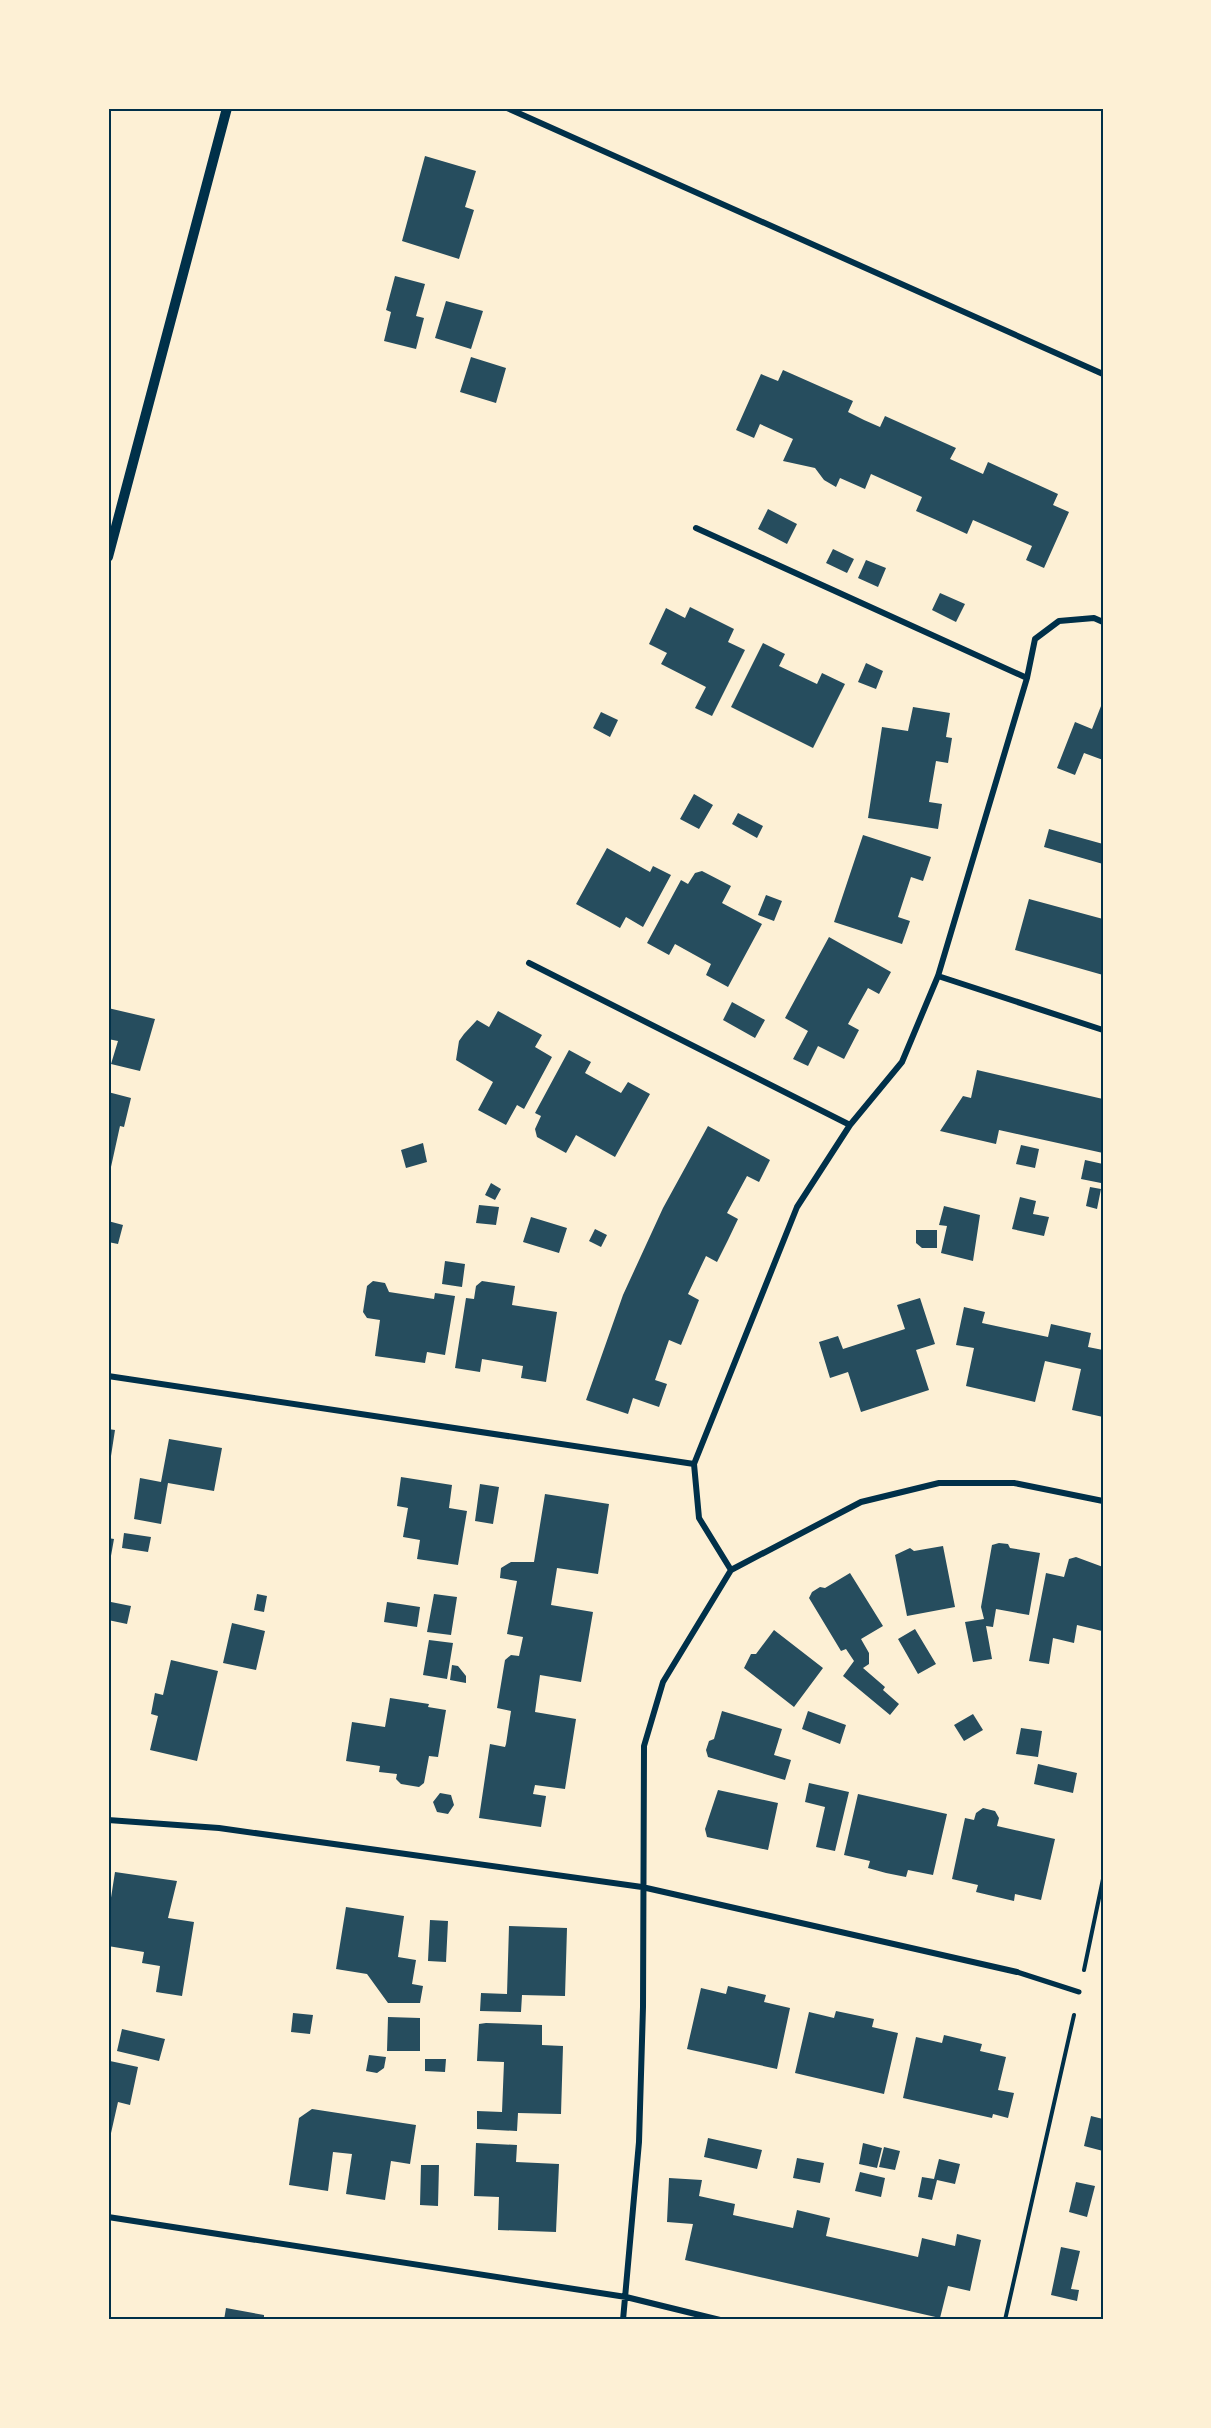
<svg xmlns="http://www.w3.org/2000/svg" width="1211" height="2428" font-family="Raleway,sans-serif">
<style>
.building{fill:#264d5e}
.lines{fill:none;stroke-linecap:round;stroke-linejoin:round}
.path{stroke:#003049;stroke-width:4}
.pedestrian{stroke:#003049;stroke-width:5}
.minor{stroke:#003049;stroke-width:6}
.tertiary{stroke:#003049;stroke-width:10}
.neatline{fill:none;stroke:#003049;stroke-width:2}
</style>
<rect width="100%" height="100%" fill="#fdf0d5"/>
<path class="building" d="M 425,156 L 476,171 L 465,207 L 474,210 L 459,259 L 402,241 Z
M 395,276 L 425,284 L 416,316 L 424,318 L 416,349 L 384,341 L 391,312 L 386,310 Z
M 446,301 L 483,311 L 471,349 L 435,338 Z
M 471,357 L 506,368 L 496,403 L 460,392 Z
M 783,370 L 853,401 L 848,412 L 864,420 L 880,427 L 885,416 L 956,448 L 950,459 L 983,474 L 988,462 L 1058,494 L 1053,505 L 1069,512 L 1044,568 L 1026,560 L 1032,546 L 973,520 L 967,534 L 941,522 L 916,511 L 922,497 L 871,474 L 865,489 L 840,478 L 836,487 L 824,480 L 815,468 L 783,461 L 793,439 L 760,424 L 754,438 L 736,430 L 761,374 L 778,381 Z
M 768,509 L 797,524 L 787,544 L 758,529 Z
M 833,549 L 854,559 L 847,573 L 826,563 Z
M 866,560 L 886,568 L 878,587 L 858,578 Z
M 940,593 L 965,604 L 956,622 L 932,610 Z
M 690,607 L 734,629 L 728,642 L 745,650 L 712,716 L 695,708 L 706,687 L 661,664 L 667,653 L 649,644 L 666,608 L 685,618 Z
M 763,643 L 785,654 L 779,666 L 817,684 L 822,673 L 845,684 L 813,748 L 731,707 Z
M 866,663 L 883,671 L 876,689 L 858,682 Z
M 1103,701 L 1103,760 L 1084,753 L 1075,775 L 1057,768 L 1075,722 L 1092,729 Z
M 913,707 L 950,713 L 946,737 L 952,738 L 948,763 L 936,761 L 929,802 L 942,804 L 938,829 L 868,818 L 882,727 L 908,731 Z
M 601,712 L 618,720 L 610,737 L 593,728 Z
M 694,794 L 713,805 L 699,829 L 680,819 Z
M 738,813 L 763,826 L 757,838 L 732,824 Z
M 1049,829 L 1103,844 L 1103,864 L 1044,847 Z
M 863,835 L 931,857 L 923,881 L 911,877 L 898,917 L 910,921 L 902,944 L 834,922 Z
M 607,848 L 650,872 L 653,866 L 671,875 L 643,927 L 626,917 L 620,928 L 576,904 Z
M 702,871 L 731,886 L 722,903 L 762,924 L 728,987 L 706,975 L 711,964 L 675,944 L 669,955 L 647,943 L 681,880 L 688,884 L 695,873 Z
M 766,895 L 782,901 L 774,921 L 758,915 Z
M 1029,899 L 1103,919 L 1103,975 L 1015,950 Z
M 829,937 L 891,972 L 879,994 L 868,988 L 848,1024 L 859,1030 L 844,1059 L 818,1046 L 808,1066 L 793,1059 L 808,1031 L 785,1018 Z
M 732,1002 L 765,1020 L 755,1038 L 723,1020 Z
M 108,1008 L 155,1019 L 140,1071 L 111,1064 L 118,1041 L 108,1039 Z
M 498,1011 L 542,1035 L 535,1047 L 552,1057 L 524,1109 L 517,1105 L 506,1125 L 478,1110 L 493,1082 L 456,1060 L 459,1041 L 464,1034 L 477,1020 L 489,1027 Z
M 569,1050 L 591,1062 L 585,1073 L 621,1093 L 628,1082 L 650,1094 L 615,1157 L 576,1135 L 566,1153 L 537,1137 L 535,1129 L 541,1116 L 535,1113 Z
M 977,1070 L 1103,1099 L 1103,1153 L 999,1130 L 996,1144 L 940,1131 L 963,1096 L 971,1098 Z
M 108,1092 L 131,1098 L 124,1127 L 120,1126 L 109,1176 Z
M 708,1126 L 770,1160 L 759,1182 L 747,1176 L 727,1213 L 738,1219 L 728,1240 L 717,1262 L 706,1256 L 688,1294 L 699,1300 L 681,1345 L 669,1340 L 655,1380 L 667,1384 L 659,1407 L 633,1398 L 628,1414 L 586,1400 L 623,1295 L 663,1208 Z
M 423,1143 L 427,1162 L 406,1168 L 401,1150 Z
M 1021,1145 L 1039,1149 L 1035,1168 L 1016,1164 Z
M 1085,1160 L 1103,1164 L 1101,1183 L 1081,1179 Z
M 491,1183 L 501,1189 L 495,1200 L 485,1195 Z
M 1090,1187 L 1101,1189 L 1097,1209 L 1086,1206 Z
M 1020,1197 L 1036,1201 L 1033,1214 L 1049,1217 L 1044,1236 L 1012,1229 Z
M 479,1205 L 499,1207 L 496,1225 L 476,1223 Z
M 944,1206 L 980,1215 L 973,1261 L 941,1253 L 947,1226 L 939,1225 Z
M 531,1217 L 567,1228 L 559,1253 L 523,1242 Z
M 108,1221 L 123,1225 L 118,1244 L 108,1242 Z
M 595,1229 L 607,1235 L 601,1247 L 589,1241 Z
M 916,1230 L 937,1230 L 937,1248 L 922,1248 L 916,1243 Z
M 445,1261 L 465,1264 L 462,1287 L 442,1284 Z
M 373,1281 L 385,1283 L 389,1292 L 434,1299 L 435,1293 L 455,1296 L 445,1355 L 427,1352 L 425,1363 L 375,1356 L 380,1320 L 367,1318 L 363,1312 L 367,1286 Z
M 482,1281 L 515,1286 L 512,1305 L 557,1312 L 546,1382 L 521,1378 L 523,1366 L 482,1359 L 480,1372 L 455,1368 L 466,1298 L 474,1299 L 476,1286 Z
M 920,1298 L 935,1344 L 916,1350 L 929,1390 L 861,1412 L 848,1372 L 830,1378 L 819,1342 L 838,1336 L 843,1349 L 905,1329 L 897,1305 Z
M 964,1307 L 985,1312 L 982,1323 L 1048,1337 L 1051,1324 L 1091,1333 L 1088,1347 L 1103,1350 L 1103,1417 L 1072,1410 L 1081,1369 L 1045,1361 L 1035,1402 L 966,1386 L 974,1348 L 956,1345 Z
M 108,1429 L 115,1430 L 109,1469 L 108,1469 Z
M 169,1439 L 222,1448 L 214,1491 L 168,1483 L 161,1524 L 134,1519 L 140,1478 L 161,1482 Z
M 401,1477 L 452,1485 L 449,1508 L 467,1511 L 458,1565 L 417,1559 L 420,1540 L 403,1537 L 408,1508 L 397,1506 Z
M 480,1484 L 499,1487 L 493,1524 L 475,1521 Z
M 545,1494 L 609,1504 L 598,1574 L 557,1568 L 551,1605 L 593,1612 L 581,1682 L 540,1675 L 535,1712 L 576,1719 L 565,1789 L 535,1785 L 533,1794 L 546,1796 L 541,1827 L 479,1818 L 490,1744 L 505,1747 L 506,1744 L 511,1711 L 497,1708 L 505,1660 L 511,1655 L 519,1656 L 523,1637 L 507,1634 L 517,1581 L 500,1578 L 501,1568 L 511,1562 L 534,1562 Z
M 124,1533 L 151,1537 L 148,1552 L 122,1548 Z
M 108,1538 L 114,1539 L 109,1567 L 108,1567 Z
M 999,1543 L 1008,1544 L 1010,1548 L 1040,1553 L 1029,1615 L 996,1609 L 993,1627 L 986,1626 L 992,1659 L 973,1662 L 965,1622 L 984,1619 L 981,1607 L 992,1545 Z
M 943,1546 L 955,1607 L 907,1616 L 895,1555 L 910,1548 L 914,1551 Z
M 1076,1557 L 1103,1567 L 1102,1631 L 1077,1625 L 1074,1643 L 1053,1638 L 1049,1664 L 1029,1661 L 1046,1573 L 1064,1577 L 1069,1559 Z
M 850,1573 L 883,1626 L 861,1639 L 869,1653 L 869,1664 L 863,1668 L 885,1687 L 883,1690 L 899,1704 L 890,1715 L 843,1676 L 854,1661 L 846,1649 L 841,1651 L 809,1598 L 812,1592 L 820,1587 L 825,1588 Z
M 257,1594 L 267,1596 L 264,1612 L 254,1610 Z
M 434,1594 L 457,1597 L 451,1635 L 427,1632 Z
M 111,1602 L 131,1606 L 127,1624 L 108,1620 Z
M 387,1602 L 420,1607 L 417,1627 L 384,1622 Z
M 232,1623 L 265,1631 L 256,1670 L 223,1663 Z
M 915,1629 L 936,1664 L 918,1674 L 898,1639 Z
M 774,1630 L 823,1668 L 794,1707 L 744,1668 L 751,1654 L 756,1654 Z
M 429,1640 L 453,1643 L 447,1679 L 423,1675 Z
M 171,1660 L 218,1671 L 197,1761 L 150,1750 L 158,1716 L 151,1714 L 155,1693 L 163,1695 Z
M 452,1665 L 458,1666 L 466,1676 L 466,1683 L 450,1680 Z
M 390,1698 L 429,1704 L 428,1707 L 446,1710 L 438,1757 L 429,1756 L 424,1783 L 419,1787 L 401,1784 L 396,1779 L 397,1774 L 379,1772 L 380,1766 L 346,1761 L 352,1722 L 385,1727 Z
M 722,1711 L 782,1729 L 774,1755 L 791,1760 L 785,1780 L 708,1757 L 706,1750 L 709,1741 L 714,1739 Z
M 808,1711 L 846,1725 L 840,1744 L 802,1729 Z
M 973,1714 L 983,1730 L 964,1741 L 954,1725 Z
M 1021,1728 L 1042,1731 L 1038,1757 L 1016,1754 Z
M 1038,1764 L 1077,1773 L 1073,1793 L 1034,1784 Z
M 809,1783 L 849,1792 L 835,1851 L 816,1847 L 825,1807 L 805,1802 Z
M 718,1790 L 778,1803 L 768,1850 L 707,1837 L 705,1829 Z
M 440,1793 L 451,1795 L 454,1805 L 448,1814 L 437,1812 L 433,1802 Z
M 858,1794 L 947,1814 L 933,1875 L 908,1870 L 906,1877 L 886,1873 L 868,1868 L 870,1861 L 844,1855 Z
M 983,1808 L 995,1811 L 999,1818 L 997,1826 L 1055,1839 L 1041,1900 L 1015,1894 L 1014,1901 L 976,1892 L 978,1885 L 952,1879 L 965,1818 L 974,1820 L 976,1813 Z
M 115,1872 L 177,1881 L 168,1918 L 194,1922 L 182,1996 L 156,1992 L 160,1966 L 142,1963 L 144,1952 L 108,1946 L 108,1917 Z
M 346,1907 L 404,1916 L 398,1957 L 416,1960 L 412,1984 L 423,1986 L 420,2003 L 388,2003 L 367,1974 L 336,1969 Z
M 430,1920 L 448,1921 L 446,1962 L 428,1961 Z
M 509,1926 L 567,1928 L 565,1996 L 522,1995 L 521,2012 L 480,2011 L 481,1993 L 507,1994 Z
M 728,1986 L 766,1995 L 764,2002 L 790,2008 L 777,2069 L 687,2049 L 701,1988 L 726,1994 Z
M 836,2011 L 874,2019 L 872,2027 L 898,2033 L 884,2094 L 795,2073 L 809,2012 L 834,2018 Z
M 293,2013 L 313,2015 L 310,2034 L 291,2032 Z
M 388,2017 L 420,2018 L 420,2051 L 387,2051 Z
M 486,2023 L 542,2025 L 542,2045 L 563,2046 L 561,2114 L 518,2113 L 517,2131 L 477,2129 L 477,2111 L 502,2112 L 504,2062 L 477,2061 L 479,2024 Z
M 122,2029 L 165,2039 L 159,2061 L 117,2051 Z
M 944,2035 L 982,2044 L 980,2051 L 1006,2057 L 998,2090 L 1014,2093 L 1008,2118 L 993,2114 L 992,2118 L 903,2098 L 916,2037 L 942,2043 Z
M 369,2055 L 386,2057 L 384,2068 L 377,2073 L 366,2071 Z
M 425,2059 L 446,2059 L 445,2072 L 425,2071 Z
M 110,2061 L 138,2067 L 130,2105 L 118,2102 L 109,2142 Z
M 312,2109 L 416,2125 L 410,2164 L 391,2161 L 385,2200 L 346,2194 L 352,2154 L 333,2152 L 328,2191 L 289,2185 L 299,2118 Z
M 1091,2116 L 1103,2119 L 1103,2151 L 1084,2146 Z
M 708,2138 L 762,2150 L 757,2169 L 704,2157 Z
M 476,2143 L 517,2145 L 516,2162 L 559,2164 L 556,2232 L 498,2230 L 499,2197 L 474,2196 Z
M 863,2143 L 882,2148 L 877,2168 L 859,2164 Z
M 884,2147 L 900,2151 L 895,2170 L 879,2167 Z
M 797,2158 L 824,2163 L 820,2183 L 793,2178 Z
M 939,2159 L 960,2164 L 955,2184 L 937,2180 L 932,2200 L 918,2197 L 922,2177 L 934,2179 Z
M 421,2165 L 439,2165 L 438,2206 L 420,2205 Z
M 860,2172 L 885,2178 L 881,2197 L 855,2191 Z
M 669,2178 L 702,2180 L 699,2196 L 735,2204 L 733,2215 L 793,2228 L 797,2210 L 830,2218 L 826,2236 L 918,2257 L 922,2238 L 955,2246 L 957,2234 L 981,2240 L 970,2291 L 948,2286 L 940,2318 L 685,2260 L 693,2224 L 667,2222 Z
M 1076,2182 L 1095,2186 L 1087,2217 L 1069,2212 Z
M 1061,2247 L 1080,2251 L 1071,2289 L 1079,2290 L 1077,2301 L 1051,2295 Z
M 226,2308 L 264,2315 L 264,2320 L 224,2320 Z"/>
<g class="lines">
<path class="path" d="M 1084,1970 L 1103,1879
M 1005,2320 L 1074,2015"/>
<path class="pedestrian" d="M 1017,1972 L 1079,1992"/>
<path class="minor" d="M 507,108 L 1103,374
M 696,528 L 1027,678
M 529,963 L 850,1125
M 938,976 L 1103,1030
M 108,1376 L 694,1464
M 731,1570 L 699,1518 L 694,1464 L 797,1207 L 850,1125 L 902,1062 L 938,976 L 1027,678 L 1035,639 L 1059,621 L 1094,618 L 1103,622
M 108,1820 L 219,1828 L 642,1887 L 1017,1972
M 108,2217 L 626,2297 L 720,2320
M 623,2320 L 639,2142 L 643,2007 L 644,1746 L 663,1682 L 731,1570 L 861,1502 L 939,1483 L 1014,1483 L 1103,1501"/>
<path class="tertiary" d="M 108,557 L 227,108"/>
</g>
<rect width="1211" height="2428" fill="none" stroke="#fdf0d5" stroke-width="219"/>
<rect x="110" y="110" width="992" height="2208" class="neatline"/>
</svg>
